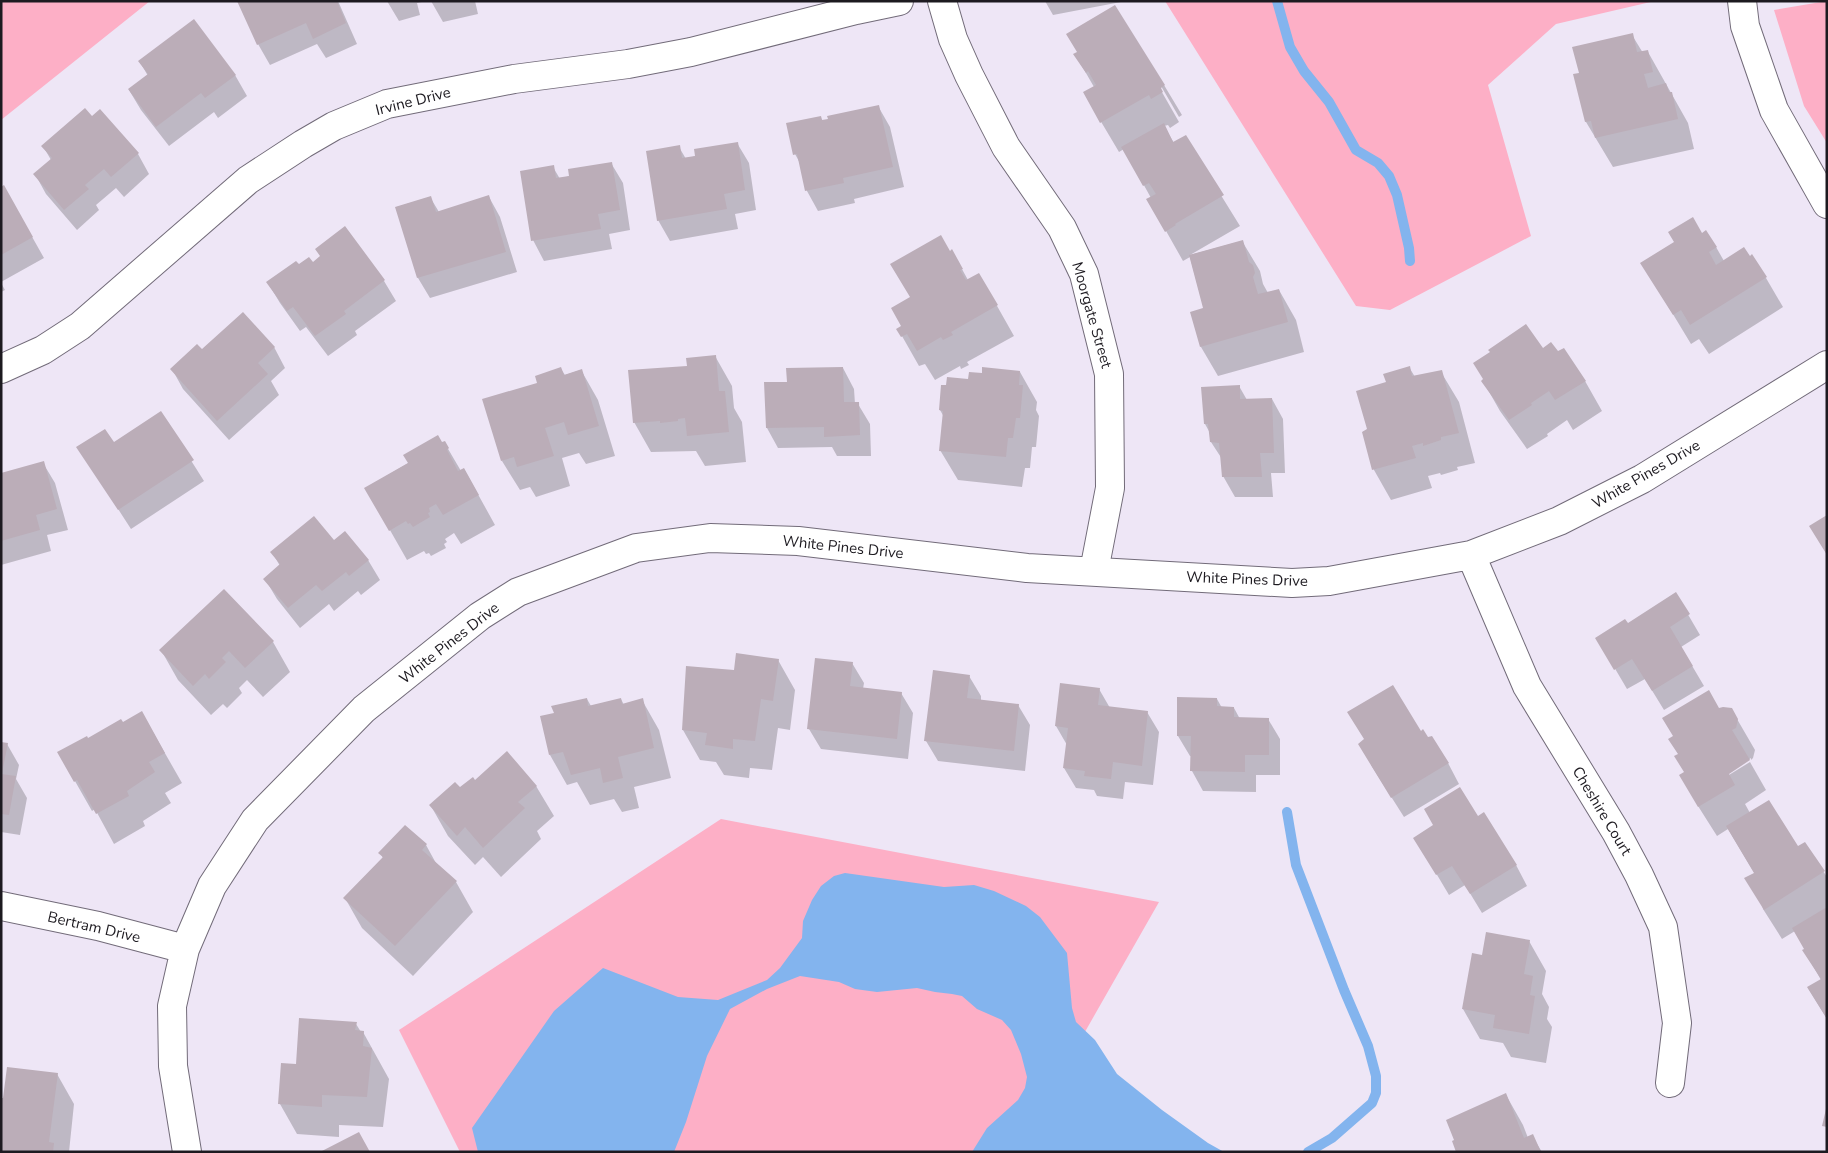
<svg xmlns="http://www.w3.org/2000/svg" width="1828" height="1153" font-family="'Nunito Sans',sans-serif">
<style>
.green{fill:#fdafc6}
.water{fill:#83b4ee}
.shadow{fill:#0003}
.lines{fill:none;stroke-linecap:round;stroke-linejoin:round}
.stream{stroke:#83b4ee;stroke-width:10}
.building{fill:#bbadb8}
.minor-casing{stroke:#726b79;stroke-width:30}
.minor{stroke:#fff;stroke-width:28}
.labels{text-anchor:middle;dominant-baseline:central;stroke-width:4.5;stroke-linejoin:round;paint-order:stroke}
.street-label{font-size:15px;fill:#1d1a20;stroke:#fff}
</style>
<rect width="100%" height="100%" fill="#eee6f6"/>
<path class="green" d="M 1,1 L 150,1 L 1,120 Z
M 1165,1 L 1655,1 L 1556,24 L 1488,85 L 1531,236 L 1390,310 L 1356,306 Z
M 1827,1 L 1827,143 L 1804,106 L 1774,10 Z
M 721,819 L 1159,902 L 1037,1116 L 1115,1152 L 460,1152 L 399,1030 Z"/>
<path class="water" d="M 845,873 L 944,887 L 974,885 L 994,891 L 1026,906 L 1040,917 L 1067,953 L 1072,1008 L 1076,1022 L 1095,1040 L 1117,1074 L 1162,1110 L 1208,1143 L 1224,1152 L 972,1152 L 987,1128 L 1018,1100 L 1025,1088 L 1027,1077 L 1021,1054 L 1011,1030 L 1002,1020 L 977,1009 L 962,996 L 952,994 L 935,992 L 917,988 L 877,992 L 855,989 L 839,982 L 800,976 L 767,989 L 730,1009 L 707,1056 L 686,1122 L 674,1152 L 478,1152 L 472,1128 L 554,1011 L 603,968 L 678,997 L 718,1000 L 767,980 L 780,968 L 802,938 L 803,921 L 812,900 L 821,886 L 834,876 Z"/>
<path class="shadow" d="M 239,1 L 338,1 L 357,44 L 326,58 L 317,44 L 270,65 L 258,44 Z
M 387,1 L 426,1 L 417,3 L 420,15 L 399,21 Z
M 431,1 L 475,1 L 478,14 L 443,22 Z
M 1045,1 L 1121,1 L 1121,2 L 1053,15 Z
M 1632,35 L 1643,53 L 1648,52 L 1688,123 L 1694,149 L 1613,167 L 1586,122 L 1574,75 L 1580,74 Z
M 1075,54 L 1164,85 L 1182,115 L 1179,117 L 1161,86 L 1159,87 L 1179,122 L 1170,128 L 1168,125 L 1164,126 L 1174,143 L 1185,137 L 1240,226 L 1190,255 L 1242,241 L 1260,271 L 1263,284 L 1268,293 L 1279,290 L 1296,320 L 1304,352 L 1218,376 L 1201,347 L 1204,309 L 1190,257 L 1183,261 L 1148,199 L 1151,198 L 1124,149 L 1119,152 L 1084,93 L 1094,87 Z
M 140,62 L 235,75 L 247,96 L 218,118 L 214,112 L 169,146 L 141,110 L 129,90 L 148,76 Z
M 878,106 L 890,127 L 904,187 L 854,199 L 855,203 L 818,211 L 807,191 L 801,165 L 795,154 L 820,117 L 823,121 Z
M 92,118 L 138,154 L 149,174 L 124,197 L 116,188 L 96,205 L 99,210 L 77,230 L 46,194 L 35,174 L 51,160 L 43,146 Z
M 737,143 L 749,163 L 756,210 L 735,214 L 738,229 L 670,241 L 658,220 L 679,147 L 686,159 Z
M 611,163 L 623,183 L 630,230 L 609,234 L 612,249 L 544,261 L 533,240 L 553,167 L 560,179 Z
M 4,187 L 44,258 L 1,282 L 1,188 Z
M 430,197 L 439,212 L 489,197 L 500,217 L 517,272 L 430,298 L 418,278 L 397,207 Z
M 345,227 L 384,281 L 396,301 L 355,331 L 357,335 L 328,356 L 306,327 L 300,331 L 280,303 L 268,283 L 299,266 L 312,264 L 321,257 Z
M 1701,235 L 1716,247 L 1724,261 L 1766,278 L 1783,307 L 1709,354 L 1699,339 L 1691,344 L 1642,263 Z
M 952,251 L 968,280 L 979,274 L 1014,336 L 967,362 L 969,365 L 961,369 L 960,366 L 935,380 L 925,364 L 919,366 L 898,329 L 903,327 L 911,298 Z
M 1,283 L 5,290 L 1,292 Z
M 274,347 L 285,368 L 271,381 L 279,395 L 229,440 L 183,389 L 172,369 L 202,351 Z
M 1542,350 L 1585,381 L 1602,411 L 1573,430 L 1567,420 L 1547,434 L 1548,436 L 1527,449 L 1500,411 L 1483,381 L 1491,353 Z
M 715,356 L 732,386 L 734,408 L 742,422 L 746,462 L 705,466 L 696,451 L 651,452 L 634,422 L 688,367 Z
M 1409,367 L 1415,377 L 1441,372 L 1459,402 L 1475,463 L 1457,467 L 1458,470 L 1441,475 L 1440,473 L 1428,476 L 1432,488 L 1391,500 L 1374,470 L 1363,432 L 1368,429 L 1387,383 Z
M 843,368 L 854,389 L 855,404 L 858,404 L 870,424 L 871,456 L 837,456 L 832,447 L 778,448 L 767,428 L 766,384 L 789,383 Z
M 561,369 L 565,375 L 581,370 L 598,400 L 615,456 L 586,464 L 579,453 L 562,458 L 570,486 L 536,497 L 530,487 L 520,490 L 502,461 L 539,384 Z
M 1020,372 L 1037,402 L 1036,410 L 1039,416 L 1036,447 L 1032,447 L 1030,468 L 1025,468 L 1022,487 L 958,480 L 940,450 L 944,417 L 940,410 L 969,381 L 983,374 Z
M 1239,386 L 1247,400 L 1272,399 L 1283,419 L 1285,473 L 1271,473 L 1273,497 L 1235,497 L 1223,476 L 1222,459 L 1211,442 L 1210,433 L 1205,424 Z
M 161,413 L 204,481 L 131,529 L 78,447 L 114,444 Z
M 444,442 L 461,471 L 464,469 L 495,525 L 461,544 L 454,533 L 445,539 L 447,542 L 444,544 L 446,548 L 431,556 L 429,553 L 426,554 L 424,551 L 407,560 L 366,488 Z
M 43,463 L 55,483 L 68,530 L 47,535 L 51,551 L 1,565 L 1,481 Z
M 334,542 L 368,560 L 380,580 L 361,595 L 358,591 L 334,611 L 329,604 L 300,628 L 277,599 L 265,579 L 280,566 L 272,552 Z
M 1676,594 L 1700,635 L 1681,647 L 1704,686 L 1664,710 L 1645,679 L 1627,689 L 1597,638 L 1628,625 Z
M 273,642 L 290,672 L 263,697 L 247,680 L 239,688 L 242,693 L 227,708 L 223,704 L 211,715 L 178,680 L 161,650 Z
M 778,660 L 795,690 L 790,730 L 778,728 L 772,770 L 750,768 L 749,778 L 724,775 L 716,762 L 700,760 L 683,730 L 735,672 Z
M 852,663 L 864,683 L 863,689 L 901,693 L 913,713 L 908,759 L 821,749 L 809,729 Z
M 969,676 L 981,696 L 981,701 L 1018,705 L 1030,725 L 1025,771 L 938,761 L 926,741 Z
M 1099,689 L 1110,708 L 1147,712 L 1159,732 L 1153,785 L 1125,782 L 1123,799 L 1097,796 L 1094,790 L 1076,788 L 1064,768 L 1067,745 L 1056,726 Z
M 587,699 L 591,706 L 621,699 L 624,705 L 642,700 L 659,730 L 671,778 L 634,787 L 639,808 L 622,812 L 614,799 L 590,805 L 577,782 L 567,785 L 550,755 L 555,714 Z
M 1217,699 L 1222,708 L 1234,708 L 1240,719 L 1268,719 L 1280,739 L 1280,775 L 1256,775 L 1256,792 L 1203,791 L 1192,771 L 1192,756 L 1190,756 L 1178,736 Z
M 1719,710 L 1737,719 L 1755,750 L 1753,758 L 1751,760 L 1751,758 L 1723,776 L 1724,778 L 1750,762 L 1766,790 L 1745,804 L 1750,813 L 1798,847 L 1805,844 L 1827,877 L 1827,1019 L 1808,988 L 1821,980 L 1804,950 L 1805,949 L 1795,931 L 1782,939 L 1763,909 L 1755,874 L 1728,829 L 1717,836 L 1698,806 L 1679,755 L 1670,740 Z
M 142,713 L 182,783 L 165,793 L 171,803 L 143,821 L 145,826 L 114,844 L 95,809 L 92,811 L 59,753 L 122,724 Z
M 1421,732 L 1448,763 L 1459,784 L 1404,817 L 1371,765 Z
M 1,743 L 7,744 L 19,765 L 16,779 L 27,798 L 20,835 L 1,832 Z
M 475,782 L 536,786 L 554,816 L 537,831 L 541,839 L 501,877 L 483,857 L 475,865 L 448,836 L 431,806 L 460,788 Z
M 1477,817 L 1516,865 L 1527,886 L 1482,913 L 1465,885 L 1449,895 L 1427,858 Z
M 426,845 L 437,865 L 456,882 L 473,912 L 413,976 L 362,928 L 345,898 L 383,858 L 380,853 Z
M 1529,941 L 1546,971 L 1542,994 L 1549,1007 L 1547,1019 L 1552,1027 L 1546,1063 L 1511,1057 L 1503,1043 L 1480,1039 L 1463,1009 L 1483,956 Z
M 356,1024 L 361,1032 L 363,1032 L 389,1079 L 383,1127 L 339,1125 L 339,1137 L 297,1134 L 280,1104 L 282,1065 L 298,1066 Z
M 57,1074 L 74,1104 L 69,1152 L 1,1152 Z
M 1506,1095 L 1523,1125 L 1528,1138 L 1532,1136 L 1542,1152 L 1458,1152 Z"/>
<g class="lines">
<path class="stream" d="M 1277,1 L 1290,47 L 1304,71 L 1329,102 L 1356,150 L 1378,163 L 1389,176 L 1397,195 L 1409,248 L 1410,261
M 1287,812 L 1296,865 L 1344,990 L 1368,1046 L 1376,1076 L 1376,1093 L 1372,1103 L 1332,1138 L 1308,1152"/>
</g>
<path class="building" d="M 237,1 L 337,1 L 346,23 L 313,39 L 306,23 L 257,45 Z
M 1115,5 L 1165,85 L 1161,88 L 1163,92 L 1151,99 L 1149,95 L 1100,123 L 1083,92 L 1096,85 L 1088,71 L 1086,73 L 1073,54 L 1077,52 L 1066,34 Z
M 194,19 L 236,75 L 205,98 L 201,93 L 156,127 L 128,89 L 148,74 L 138,61 Z
M 1633,33 L 1637,52 L 1648,50 L 1653,72 L 1644,74 L 1648,88 L 1666,83 L 1669,92 L 1672,92 L 1678,119 L 1595,138 L 1591,121 L 1585,122 L 1573,74 L 1579,73 L 1572,47 Z
M 879,105 L 893,167 L 843,178 L 844,183 L 805,191 L 797,154 L 793,155 L 786,123 L 821,116 L 822,120 L 828,119 L 827,116 Z
M 85,108 L 92,116 L 100,109 L 139,153 L 111,177 L 104,169 L 85,185 L 89,189 L 64,210 L 33,174 L 52,158 L 41,146 Z
M 1164,123 L 1173,142 L 1186,135 L 1224,195 L 1175,224 L 1176,225 L 1165,232 L 1146,199 L 1156,194 L 1149,183 L 1143,186 L 1121,147 Z
M 738,142 L 745,190 L 724,194 L 727,209 L 657,221 L 646,151 L 680,145 L 682,158 L 695,156 L 694,149 Z
M 612,162 L 620,210 L 598,214 L 601,229 L 531,241 L 520,171 L 554,165 L 556,178 L 569,176 L 568,169 Z
M 4,185 L 33,237 L 1,255 L 1,187 Z
M 489,195 L 506,252 L 417,278 L 395,207 L 431,196 L 436,212 Z
M 1693,217 L 1702,233 L 1706,230 L 1717,247 L 1709,252 L 1716,265 L 1744,247 L 1750,256 L 1752,254 L 1767,277 L 1690,325 L 1681,310 L 1673,315 L 1640,263 L 1674,242 L 1668,232 Z
M 345,226 L 385,280 L 344,311 L 346,314 L 315,336 L 293,307 L 287,311 L 266,282 L 296,261 L 299,264 L 309,257 L 313,262 L 320,256 L 315,249 Z
M 941,235 L 950,251 L 952,249 L 963,269 L 960,270 L 966,280 L 979,273 L 998,305 L 951,332 L 953,335 L 943,340 L 941,337 L 917,351 L 907,334 L 901,337 L 896,329 L 901,326 L 891,308 L 910,297 L 890,264 Z
M 1243,240 L 1249,262 L 1253,265 L 1255,273 L 1253,277 L 1258,294 L 1279,289 L 1288,322 L 1200,347 L 1190,312 L 1203,308 L 1189,255 Z
M 243,312 L 275,347 L 258,363 L 268,374 L 217,421 L 170,369 L 197,344 L 202,349 Z
M 1526,324 L 1543,348 L 1551,342 L 1558,351 L 1564,348 L 1586,381 L 1555,400 L 1549,391 L 1531,403 L 1532,405 L 1509,420 L 1481,381 L 1483,379 L 1473,363 L 1490,352 L 1488,350 Z
M 716,355 L 719,391 L 725,391 L 729,432 L 687,436 L 685,418 L 678,419 L 678,421 L 660,423 L 660,421 L 633,423 L 628,370 L 687,366 L 686,358 Z
M 1410,366 L 1412,376 L 1442,370 L 1459,433 L 1441,437 L 1441,440 L 1423,446 L 1423,443 L 1412,446 L 1416,458 L 1372,470 L 1362,432 L 1367,429 L 1356,391 L 1386,382 L 1383,374 Z
M 561,367 L 564,375 L 582,369 L 599,426 L 568,435 L 564,422 L 545,428 L 554,456 L 517,467 L 514,457 L 501,461 L 482,399 L 537,383 L 535,376 Z
M 843,367 L 844,402 L 859,402 L 860,435 L 824,437 L 824,427 L 766,428 L 764,382 L 787,382 L 786,368 Z
M 982,367 L 1020,371 L 1019,385 L 1023,385 L 1020,418 L 1016,418 L 1013,438 L 1008,438 L 1006,457 L 939,451 L 943,411 L 939,410 L 941,385 L 946,385 L 947,377 L 968,379 L 969,372 L 982,373 Z
M 1240,385 L 1240,399 L 1272,398 L 1274,453 L 1260,453 L 1262,477 L 1222,477 L 1219,443 L 1210,442 L 1208,424 L 1204,424 L 1201,387 Z
M 161,411 L 194,460 L 118,510 L 76,447 L 105,429 L 114,442 Z
M 438,435 L 442,442 L 445,441 L 449,448 L 447,450 L 458,471 L 464,468 L 479,495 L 443,515 L 436,504 L 429,508 L 430,512 L 428,513 L 430,517 L 413,527 L 410,523 L 408,524 L 406,521 L 389,531 L 364,488 L 408,463 L 403,455 Z
M 44,461 L 57,509 L 36,515 L 40,530 L 1,541 L 1,473 Z
M 1827,515 L 1827,555 L 1809,526 Z
M 314,516 L 334,540 L 345,531 L 369,560 L 349,576 L 346,572 L 322,591 L 316,585 L 288,608 L 263,579 L 280,564 L 270,552 Z
M 224,589 L 274,641 L 245,668 L 229,651 L 222,658 L 226,662 L 209,679 L 205,674 L 193,686 L 159,650 Z
M 1676,592 L 1690,614 L 1670,627 L 1693,666 L 1652,691 L 1632,659 L 1614,670 L 1595,638 L 1625,619 L 1628,623 Z
M 736,653 L 779,659 L 773,701 L 761,699 L 755,741 L 733,739 L 733,749 L 705,745 L 707,733 L 682,730 L 686,666 L 734,670 Z
M 815,658 L 853,662 L 850,686 L 902,692 L 897,739 L 807,729 Z
M 933,670 L 970,675 L 967,698 L 1019,704 L 1014,751 L 924,741 Z
M 1060,683 L 1100,688 L 1098,705 L 1148,711 L 1142,766 L 1113,762 L 1111,779 L 1084,776 L 1085,771 L 1063,768 L 1068,728 L 1055,726 Z
M 1393,685 L 1421,731 L 1423,729 L 1428,737 L 1432,736 L 1449,763 L 1391,798 L 1358,744 L 1364,739 L 1347,712 Z
M 1709,690 L 1719,708 L 1723,707 L 1732,708 L 1738,719 L 1736,728 L 1732,730 L 1750,760 L 1729,774 L 1735,785 L 1698,807 L 1679,775 L 1684,772 L 1674,756 L 1678,754 L 1668,739 L 1673,736 L 1662,718 Z
M 1177,697 L 1217,698 L 1217,706 L 1234,707 L 1234,717 L 1269,718 L 1269,755 L 1245,755 L 1245,772 L 1190,771 L 1191,736 L 1177,736 Z
M 587,698 L 588,706 L 621,698 L 622,704 L 643,698 L 654,748 L 618,757 L 623,778 L 603,783 L 600,768 L 571,775 L 563,752 L 549,755 L 540,716 L 554,713 L 551,706 Z
M 142,711 L 165,753 L 149,762 L 155,772 L 127,791 L 129,796 L 96,814 L 77,780 L 74,782 L 57,752 L 87,736 L 88,738 L 121,719 L 123,722 Z
M 1,742 L 8,743 L 2,773 L 1,773 Z
M 507,751 L 537,786 L 518,802 L 525,808 L 483,848 L 465,827 L 457,836 L 429,805 L 455,782 L 460,787 L 473,777 L 475,780 Z
M 1,774 L 16,776 L 9,815 L 1,814 Z
M 1460,787 L 1478,816 L 1484,812 L 1517,865 L 1470,894 L 1452,866 L 1436,875 L 1413,838 L 1433,825 L 1424,809 Z
M 1769,800 L 1798,846 L 1805,842 L 1825,871 L 1764,910 L 1744,878 L 1754,873 L 1726,826 Z
M 405,825 L 427,844 L 422,850 L 457,881 L 395,946 L 343,898 L 383,857 L 378,853 Z
M 1827,907 L 1827,1019 L 1807,987 L 1821,979 L 1802,950 L 1804,949 L 1792,928 Z
M 1486,932 L 1530,940 L 1524,974 L 1533,976 L 1530,995 L 1535,996 L 1529,1034 L 1493,1028 L 1495,1015 L 1462,1009 L 1472,953 L 1482,955 Z
M 299,1018 L 357,1022 L 355,1030 L 364,1031 L 363,1046 L 372,1048 L 367,1097 L 322,1095 L 322,1107 L 278,1104 L 281,1063 L 296,1064 Z
M 7,1067 L 58,1073 L 49,1142 L 54,1143 L 53,1152 L 1,1152 L 1,1098 L 3,1098 Z
M 1506,1093 L 1524,1138 L 1533,1134 L 1541,1152 L 1456,1152 L 1452,1141 L 1454,1140 L 1446,1120 Z
M 1826,1109 L 1827,1109 L 1827,1127 L 1822,1126 Z
M 359,1132 L 370,1152 L 320,1152 Z"/>
<g class="lines">
<g class="minor-casing">
<path id="minor" d="M 942,1 L 953,39 L 969,75 L 1006,147 L 1062,228 L 1084,274 L 1109,374 L 1110,488 L 1094,571
M 1742,1 L 1745,26 L 1774,110 L 1827,204
M 1,369 L 43,350 L 80,326 L 248,180 L 303,144 L 334,126 L 387,104 L 514,79 L 628,64 L 691,52 L 856,10 L 899,1
M 1471,555 L 1527,686 L 1616,832 L 1639,875 L 1663,927 L 1677,1023 L 1670,1083
M 1,906 L 98,926 L 185,949
M 187,1152 L 173,1066 L 172,1006 L 185,949 L 212,886 L 255,820 L 364,709 L 480,616 L 518,592 L 636,548 L 710,538 L 798,541 L 1027,568 L 1292,583 L 1329,581 L 1471,555 L 1559,521 L 1642,479 L 1827,365"/>
</g>
<use href="#minor" class="minor"/>
</g>
<g class="labels">
<g class="street-label">
<text transform="translate(413 101) rotate(-14)">Irvine Drive</text>
<text transform="translate(1092 315) rotate(74)">Moorgate Street</text>
<text transform="translate(1646 474) rotate(-30)">White Pines Drive</text>
<text transform="translate(843 547) rotate(6)">White Pines Drive</text>
<text transform="translate(1247 579) rotate(2)">White Pines Drive</text>
<text transform="translate(449 643) rotate(-38)">White Pines Drive</text>
<text transform="translate(1602 811) rotate(59)">Cheshire Court</text>
<text transform="translate(94 927) rotate(13)">Bertram Drive</text>
</g>
</g>
<rect width="1828" height="1153" fill="none" stroke="#1d1a20" stroke-width="5"/>
</svg>
